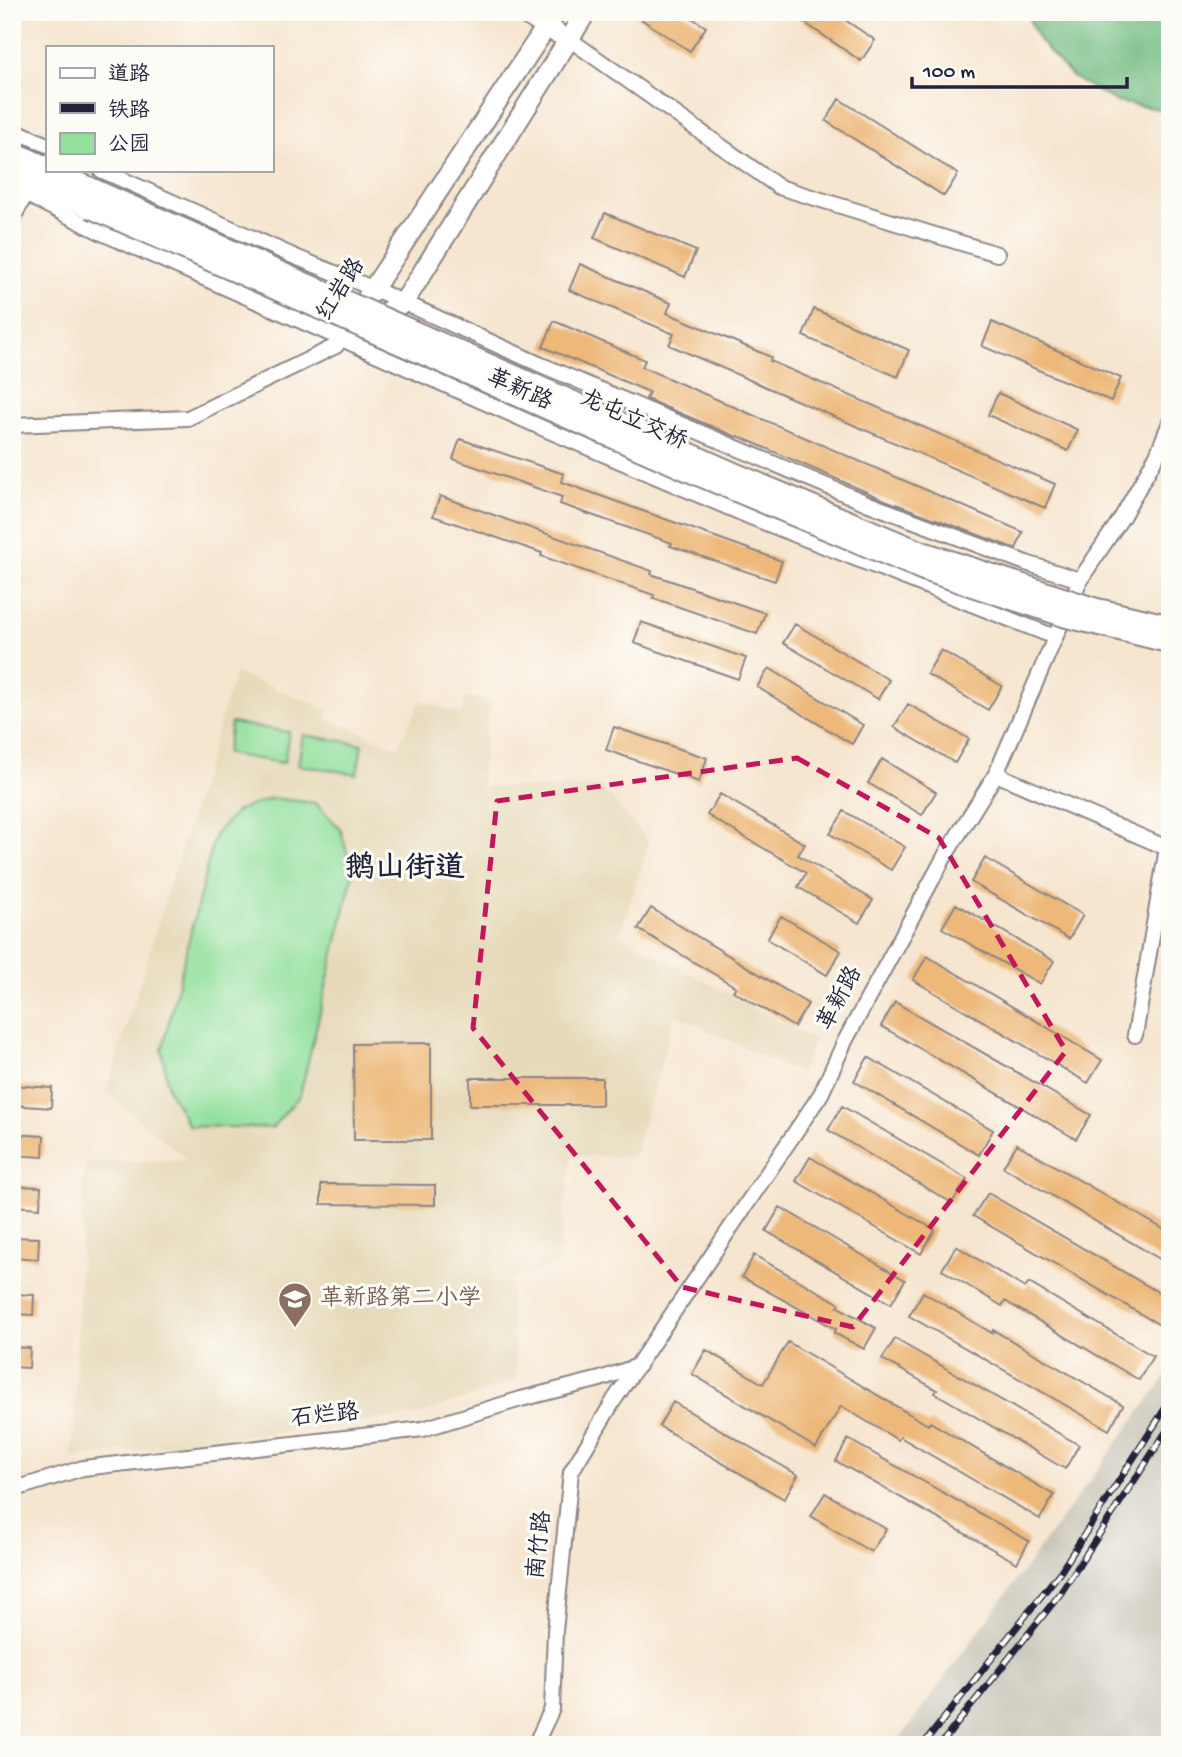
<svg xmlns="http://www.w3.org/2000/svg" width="1182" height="1757" font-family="'Gochi Hand','LXGW WenKai TC',sans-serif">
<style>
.built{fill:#e6daba}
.industrial{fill:#c8c4b8}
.green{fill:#93e09d;stroke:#5a816c;stroke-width:2}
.forest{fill:#76be84;stroke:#4c7060;stroke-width:2}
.building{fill:#edb878}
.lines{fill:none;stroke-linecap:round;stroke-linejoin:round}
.minor-casing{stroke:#8c8485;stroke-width:18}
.major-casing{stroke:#8c8485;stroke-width:23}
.minor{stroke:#fff;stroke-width:14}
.major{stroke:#fff;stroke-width:19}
.rail-casing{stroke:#22223b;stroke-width:7}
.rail{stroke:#fdfcf7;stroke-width:4.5;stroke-dasharray:13;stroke-linecap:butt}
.major-bridge-casing{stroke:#8c8485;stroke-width:23;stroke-linecap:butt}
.major-bridge{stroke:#fff;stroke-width:19}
.marked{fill:none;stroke:#c2185b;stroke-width:5;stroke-dasharray:14 9;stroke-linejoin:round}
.labels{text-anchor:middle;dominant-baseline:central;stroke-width:6;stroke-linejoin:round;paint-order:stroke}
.street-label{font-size:23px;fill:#22223b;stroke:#fdfcf7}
.education-label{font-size:23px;fill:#785e54;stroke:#fdfcf7;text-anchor:start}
.district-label{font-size:30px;font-weight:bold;fill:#22223b;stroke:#fdfcf7}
</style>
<rect width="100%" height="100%" fill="#fdfcf7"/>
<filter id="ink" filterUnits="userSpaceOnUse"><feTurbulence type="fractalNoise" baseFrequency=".0143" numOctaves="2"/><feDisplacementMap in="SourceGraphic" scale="14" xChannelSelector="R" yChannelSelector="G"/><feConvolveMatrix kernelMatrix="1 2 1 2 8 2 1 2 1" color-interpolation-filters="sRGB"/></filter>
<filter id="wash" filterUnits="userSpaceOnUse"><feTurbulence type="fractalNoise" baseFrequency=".00686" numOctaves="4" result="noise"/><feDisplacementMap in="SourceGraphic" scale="28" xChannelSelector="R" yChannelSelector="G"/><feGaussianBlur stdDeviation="1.57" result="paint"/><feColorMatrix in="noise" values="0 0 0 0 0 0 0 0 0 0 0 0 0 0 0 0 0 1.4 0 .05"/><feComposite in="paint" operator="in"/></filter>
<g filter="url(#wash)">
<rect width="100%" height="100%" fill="#f6e5cf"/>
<path class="built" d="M 235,673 L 329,710 L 327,719 L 398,747 L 421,701 L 461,714 L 466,696 L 493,703 L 487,721 L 481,787 L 602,788 L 649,842 L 620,935 L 814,1040 L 801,1074 L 675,1014 L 634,1156 L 572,1156 L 558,1267 L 509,1279 L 517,1380 L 418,1415 L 72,1458 L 85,1162 L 188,1160 L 106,1092 Z"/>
<path class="industrial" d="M 1170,1371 L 1170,1745 L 895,1745 L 1050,1534 Z"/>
<path class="green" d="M 231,723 L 289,732 L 284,763 L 226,754 Z
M 303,735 L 362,744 L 357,774 L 298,765 Z
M 272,798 L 315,803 L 340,828 L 353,874 L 300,1095 L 272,1128 L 189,1126 L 168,1089 L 162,1050 L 215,834 L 238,810 Z"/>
<path class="forest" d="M 1026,12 L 1170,12 L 1170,111 L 1117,102 L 1072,77 L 1038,39 Z"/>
<g id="blocks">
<path class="building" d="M 630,12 L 682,12 L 706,27 L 690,51 Z
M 789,12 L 833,12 L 875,40 L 861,61 Z
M 839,99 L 958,174 L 944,196 L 826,121 Z
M 605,213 L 696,251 L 685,277 L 594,238 Z
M 580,264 L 671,303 L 667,313 L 771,357 L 770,361 L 1055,484 L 1045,508 L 669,345 L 674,334 L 569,290 Z
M 814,309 L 909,350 L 898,377 L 803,336 Z
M 554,321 L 645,360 L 642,367 L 1023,532 L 1016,549 L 885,500 L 738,436 L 737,437 L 646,399 L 649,392 L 543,347 Z
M 992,322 L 1121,378 L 1111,401 L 982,346 Z
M 998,393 L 1078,430 L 1068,451 L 988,415 Z
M 460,439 L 564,474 L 562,482 L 782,561 L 775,581 L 670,546 L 672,543 L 560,504 L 562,497 L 453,459 Z
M 440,496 L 652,571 L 651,574 L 765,613 L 757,634 L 653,598 L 654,595 L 541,556 L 542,553 L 433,516 Z
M 641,622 L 746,658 L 738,679 L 634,643 Z
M 795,624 L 889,680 L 878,699 L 783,643 Z
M 941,650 L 1002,686 L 988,710 L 927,674 Z
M 769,668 L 863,725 L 852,744 L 757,687 Z
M 908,704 L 969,739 L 955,763 L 894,727 Z
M 614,727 L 707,758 L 699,782 L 606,750 Z
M 882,759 L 936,792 L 922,815 L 868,783 Z
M 720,794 L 805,844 L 798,855 L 873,900 L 859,923 L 798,887 L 806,873 L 707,815 Z
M 844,811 L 905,847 L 891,870 L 830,834 Z
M 985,858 L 1083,915 L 1069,939 L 971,882 Z
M 956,904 L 1054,961 L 1040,984 L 942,928 Z
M 651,908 L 808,1004 L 794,1027 L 733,991 L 736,987 L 638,929 Z
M 781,916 L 841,951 L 827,975 L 767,939 Z
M 927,956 L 1102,1060 L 1088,1083 L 913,980 Z
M 895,1002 L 1091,1115 L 1076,1139 L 881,1026 Z
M 431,1043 L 431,1140 L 354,1140 L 353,1044 Z
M 868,1057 L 993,1130 L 979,1155 L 854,1081 Z
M 470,1078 L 602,1078 L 602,1105 L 470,1105 Z
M 12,1085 L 52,1088 L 51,1108 L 12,1105 Z
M 842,1106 L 967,1179 L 952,1203 L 828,1130 Z
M 12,1134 L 44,1136 L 43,1157 L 12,1155 Z
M 1017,1144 L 1170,1233 L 1170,1265 L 1003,1167 Z
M 810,1157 L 935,1230 L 921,1254 L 796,1181 Z
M 321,1184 L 435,1185 L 435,1205 L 321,1204 Z
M 12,1186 L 41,1187 L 40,1208 L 12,1206 Z
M 988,1193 L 1170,1299 L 1170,1331 L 973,1216 Z
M 780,1207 L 905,1280 L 891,1304 L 766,1231 Z
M 12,1237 L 39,1238 L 38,1259 L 12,1257 Z
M 956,1246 L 1025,1288 L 1029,1283 L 1153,1356 L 1139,1380 L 1005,1301 L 1002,1306 L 942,1270 Z
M 754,1255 L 840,1304 L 838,1307 L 876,1328 L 864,1349 L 834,1333 L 836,1329 L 742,1277 Z
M 923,1292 L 992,1333 L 993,1330 L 1123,1405 L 1109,1430 L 909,1316 Z
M 12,1294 L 34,1295 L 33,1315 L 12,1314 Z
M 895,1339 L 1079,1445 L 1065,1469 L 935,1393 L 937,1390 L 882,1359 Z
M 788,1342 L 928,1425 L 930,1422 L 1054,1495 L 1040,1519 L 900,1437 L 898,1440 L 841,1406 L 816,1448 L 692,1374 L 706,1350 L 763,1384 Z
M 12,1347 L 30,1348 L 29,1368 L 12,1367 Z
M 673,1402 L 798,1475 L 784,1499 L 659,1426 Z
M 848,1439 L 1029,1541 L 1017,1563 L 836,1461 Z
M 825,1493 L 886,1529 L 871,1552 L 811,1516 Z"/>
</g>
</g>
<g filter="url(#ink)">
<use href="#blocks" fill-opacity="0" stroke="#8c8485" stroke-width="2"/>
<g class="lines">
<g class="minor-casing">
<path id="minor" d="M 569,39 L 779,187 L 997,254
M 12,129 L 47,145
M 101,170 L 293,256 L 372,288 L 539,364 L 869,504 L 1026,563 L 1080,580
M 12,184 L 25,194 L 100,232 L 547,430 L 753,518 L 1055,637
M 12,220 L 30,186
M 12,425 L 188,418 L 336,346 L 341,338
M 996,774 L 1167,848 L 1135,1035
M 12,1490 L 83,1468 L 423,1429 L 521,1399 L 600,1379 L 638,1366
M 535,1745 L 552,1709 L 555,1631 L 571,1472 L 614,1400 L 821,1094 L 845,1041 L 946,854 L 996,774 L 1080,580 L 1122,517 L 1157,455 L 1170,422"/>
</g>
<g class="major-casing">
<path id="major" d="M 522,12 L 557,33
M 12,151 L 47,167
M 52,170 L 98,191
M 12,172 L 90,208
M 352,321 L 556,12
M 341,338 L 404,302 L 586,12"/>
</g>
<use href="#minor" class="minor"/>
<use href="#major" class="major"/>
<g class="rail-casing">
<path id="rail" d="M 923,1745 L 1061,1571 L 1170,1401
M 940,1745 L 1060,1594 L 1170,1426"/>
</g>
<use href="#rail" class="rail"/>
<g class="major-bridge-casing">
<path id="major-bridge" d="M 98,191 L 735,473 L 918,550 L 1095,608 L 1170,625
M 90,208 L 699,476 L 922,570 L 1065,617 L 1170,643"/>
</g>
<use href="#major-bridge" class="major-bridge"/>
</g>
</g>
<path class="marked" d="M 797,758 L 939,838 L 1066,1051 L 853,1327 L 682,1287 L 473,1028 L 497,801 Z"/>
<defs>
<g id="school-pin" transform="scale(1.75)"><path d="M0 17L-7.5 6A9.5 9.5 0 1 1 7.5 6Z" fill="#8d6e63" stroke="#fdfcf7"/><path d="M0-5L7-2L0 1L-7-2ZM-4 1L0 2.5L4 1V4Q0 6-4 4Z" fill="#fff"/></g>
</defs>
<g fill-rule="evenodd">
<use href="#school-pin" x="295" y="1299"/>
</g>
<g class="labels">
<g class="street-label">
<text transform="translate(342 290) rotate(-58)">红岩路</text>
<text transform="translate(519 391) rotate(24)">革新路</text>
<text transform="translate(633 421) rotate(24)">龙屯立交桥</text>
<text transform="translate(841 999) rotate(-62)">革新路</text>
<text transform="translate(325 1417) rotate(-6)">石烂路</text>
<text transform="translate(541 1545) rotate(-84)">南竹路</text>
</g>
<g class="education-label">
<text x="320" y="1299">革新路第二小学</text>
</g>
<g class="district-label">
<text x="405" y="870">鹅山街道</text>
</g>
</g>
<rect width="1182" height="1757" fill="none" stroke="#fdfcf7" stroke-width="42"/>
<rect x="46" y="46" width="228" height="126" fill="#fdfcf7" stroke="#a5a5ac" stroke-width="2"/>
<rect x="60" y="68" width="35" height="10" fill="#ffffff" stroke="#a5a5ac" stroke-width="2"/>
<text x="108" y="80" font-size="21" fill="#22223b">道路</text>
<rect x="60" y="103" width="35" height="10" fill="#22223b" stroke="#a5a5ac" stroke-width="2"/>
<text x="108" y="116" font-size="21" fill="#22223b">铁路</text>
<rect x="60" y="133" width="35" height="21" fill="#93e09d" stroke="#a5a5ac" stroke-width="2"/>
<text x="108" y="150" font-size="21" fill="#22223b">公园</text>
<path d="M912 77v10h215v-10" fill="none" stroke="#22223b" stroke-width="3.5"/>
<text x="923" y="77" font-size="21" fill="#22223b" stroke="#fdfcf7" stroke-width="5" paint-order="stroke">100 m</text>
</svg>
